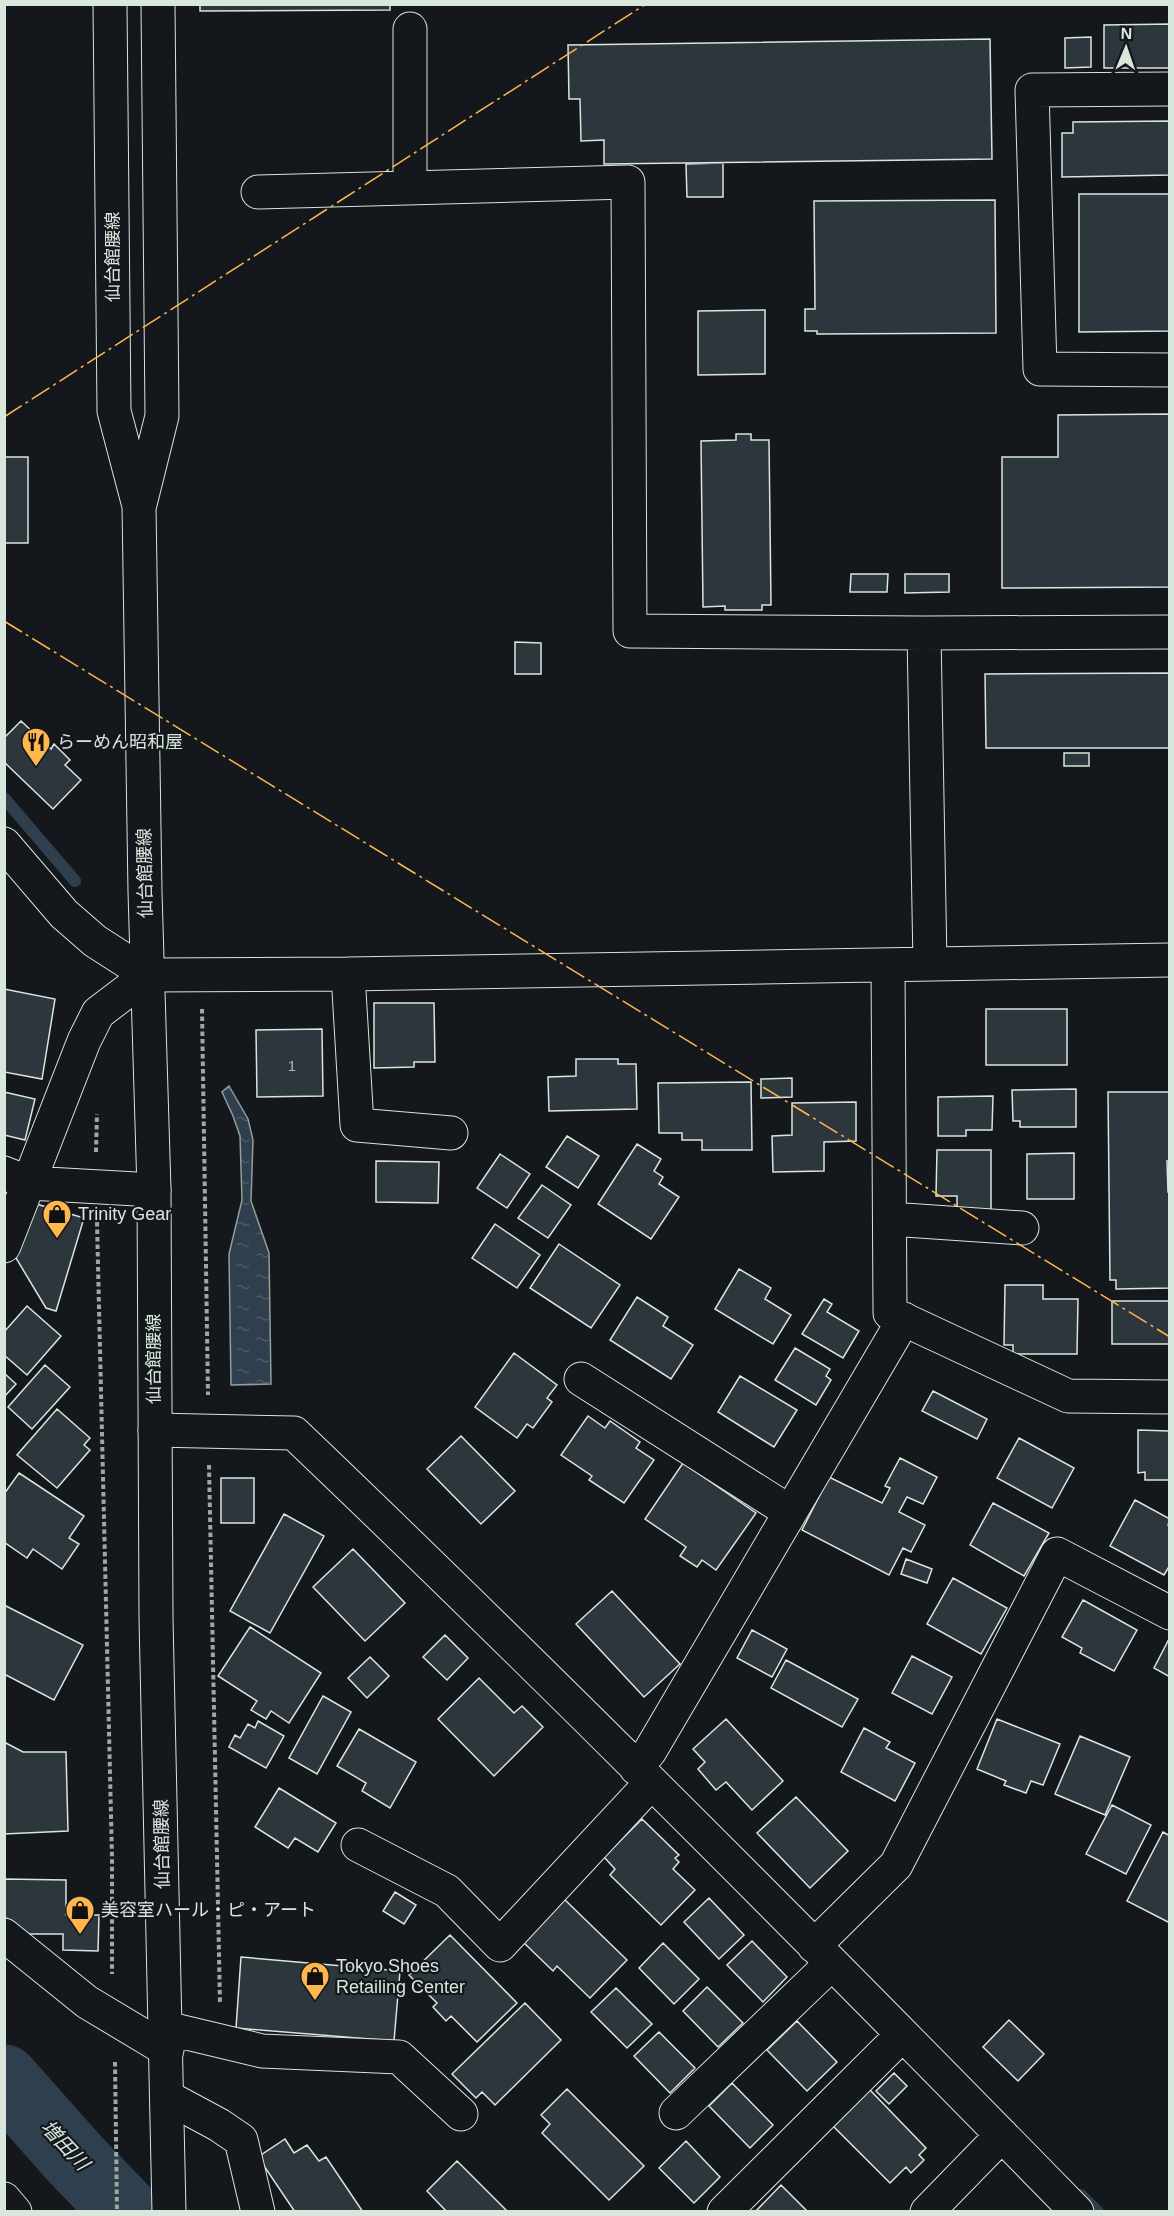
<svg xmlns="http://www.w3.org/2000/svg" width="1174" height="2216" font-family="Arial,'Noto Sans JP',sans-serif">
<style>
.water{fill:url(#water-ripples);stroke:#939e99;stroke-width:1.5}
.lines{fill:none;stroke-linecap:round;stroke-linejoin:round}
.stream{stroke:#2f3f4d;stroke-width:12}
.river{stroke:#2f3f4d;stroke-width:69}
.building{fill:#2c363c;stroke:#d8e6dc;stroke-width:1.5}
.minor-casing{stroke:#d8e6dc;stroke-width:35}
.major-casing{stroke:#d8e6dc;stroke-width:35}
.path{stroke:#9da8a2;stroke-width:4;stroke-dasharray:4.5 3;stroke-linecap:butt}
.minor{stroke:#14181c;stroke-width:33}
.major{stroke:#14181c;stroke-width:33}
.power{stroke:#ffb74d;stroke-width:1.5;stroke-dasharray:21 4.5 3 4.5;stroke-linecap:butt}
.labels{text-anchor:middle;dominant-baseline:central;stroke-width:4.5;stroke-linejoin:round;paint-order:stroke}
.number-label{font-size:15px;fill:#adbab4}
.street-label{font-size:18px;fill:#d8e6dc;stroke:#14181c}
.poi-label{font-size:18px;fill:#d8e6dc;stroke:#14181c;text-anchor:start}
.water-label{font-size:20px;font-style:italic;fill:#d8e6dc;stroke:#14181c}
</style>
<defs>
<pattern id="water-ripples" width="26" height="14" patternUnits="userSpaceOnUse" patternTransform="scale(1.5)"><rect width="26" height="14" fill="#2f3f4d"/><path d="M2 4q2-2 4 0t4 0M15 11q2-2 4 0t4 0" fill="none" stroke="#4c5b66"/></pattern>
</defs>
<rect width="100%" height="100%" fill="#14181c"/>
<path class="water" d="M 229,1086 L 248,1119 L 253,1140 L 251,1201 L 269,1253 L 271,1384 L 231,1385 L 229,1254 L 242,1200 L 240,1136 L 233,1116 L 222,1092 Z"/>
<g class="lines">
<path class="stream" d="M 4,798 L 75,881
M 1081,2195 L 1098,2212"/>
<path class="river" d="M 4,2079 L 75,2159 L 126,2212"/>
</g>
<path class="building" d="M 200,4 L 390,4 L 390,10 L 200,11 Z
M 1170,24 L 1170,68 L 1104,68 L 1104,25 Z
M 1091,37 L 1091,67 L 1065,68 L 1065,38 Z
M 990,39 L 992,159 L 604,164 L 604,140 L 581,141 L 580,99 L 569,99 L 568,45 Z
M 1170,121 L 1170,175 L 1062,177 L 1062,133 L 1073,133 L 1073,122 Z
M 723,163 L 723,197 L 687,197 L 686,164 Z
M 1079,194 L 1170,194 L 1170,331 L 1079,332 Z
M 995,200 L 996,333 L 817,334 L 817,331 L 805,331 L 805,309 L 815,309 L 814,201 Z
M 765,310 L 765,374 L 698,375 L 698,311 Z
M 1170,414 L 1170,587 L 1002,588 L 1002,457 L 1058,457 L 1058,415 Z
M 736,434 L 751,434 L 751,440 L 769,440 L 771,605 L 762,605 L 762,610 L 725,610 L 725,606 L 703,607 L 701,441 L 736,440 Z
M 4,457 L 28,457 L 28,543 L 4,543 Z
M 851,574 L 888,574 L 887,592 L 850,592 Z
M 905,574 L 949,574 L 949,592 L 905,593 Z
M 515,642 L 541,643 L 541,674 L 515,674 Z
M 1170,673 L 1170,748 L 986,748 L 985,674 Z
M 21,721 L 51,749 L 54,744 L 70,760 L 65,765 L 81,780 L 53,809 L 4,762 L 4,738 Z
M 1064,753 L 1089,753 L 1089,766 L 1064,766 Z
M 4,989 L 55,999 L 42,1079 L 4,1072 Z
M 374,1003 L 434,1003 L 435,1062 L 414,1062 L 414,1067 L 374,1068 Z
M 986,1009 L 1067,1009 L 1067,1065 L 986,1065 Z
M 322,1029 L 323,1096 L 257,1097 L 256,1030 Z
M 576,1059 L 618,1059 L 618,1064 L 636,1064 L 637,1109 L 549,1111 L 548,1077 L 576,1076 Z
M 792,1078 L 792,1097 L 761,1098 L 761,1079 Z
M 751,1082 L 752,1150 L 702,1150 L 702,1140 L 682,1140 L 682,1133 L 659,1133 L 658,1083 Z
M 1076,1089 L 1076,1127 L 1020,1127 L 1020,1121 L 1013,1121 L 1012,1090 Z
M 4,1092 L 35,1099 L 25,1140 L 4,1135 Z
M 1108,1092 L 1170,1092 L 1170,1161 L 1167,1161 L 1168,1192 L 1170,1192 L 1170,1288 L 1116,1289 L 1116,1280 L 1110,1280 Z
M 993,1096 L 992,1130 L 966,1130 L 966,1136 L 938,1136 L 938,1097 Z
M 856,1102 L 856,1141 L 824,1142 L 824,1171 L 773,1172 L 772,1136 L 792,1135 L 792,1103 Z
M 567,1136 L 599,1156 L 578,1188 L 546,1167 Z
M 637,1144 L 661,1159 L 654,1171 L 663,1177 L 659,1184 L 679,1197 L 651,1239 L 598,1204 Z
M 937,1150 L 991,1150 L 991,1211 L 957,1211 L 957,1196 L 936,1196 Z
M 1074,1153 L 1074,1199 L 1027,1199 L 1027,1154 Z
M 500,1154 L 530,1174 L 507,1208 L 477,1188 Z
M 376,1161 L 439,1162 L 438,1203 L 376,1202 Z
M 542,1185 L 571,1205 L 548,1238 L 518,1218 Z
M 33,1203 L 84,1218 L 56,1311 L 46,1308 L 16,1258 Z
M 495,1224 L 540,1255 L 517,1288 L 472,1258 Z
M 559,1244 L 620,1285 L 591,1328 L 530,1288 Z
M 739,1269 L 771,1288 L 765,1299 L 791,1315 L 773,1344 L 715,1309 Z
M 1005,1285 L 1043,1285 L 1043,1299 L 1078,1299 L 1077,1354 L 1013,1354 L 1013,1345 L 1004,1345 Z
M 637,1297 L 668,1317 L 663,1326 L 693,1345 L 671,1379 L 610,1340 Z
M 824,1299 L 832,1304 L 827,1312 L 859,1331 L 843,1358 L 802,1334 Z
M 1112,1301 L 1170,1301 L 1170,1344 L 1112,1344 Z
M 27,1306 L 61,1336 L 27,1375 L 4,1355 L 4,1332 Z
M 795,1348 L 830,1369 L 826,1376 L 831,1380 L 816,1405 L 775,1380 Z
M 514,1353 L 557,1385 L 547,1398 L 552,1402 L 533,1428 L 527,1424 L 517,1438 L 475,1407 Z
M 45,1365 L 70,1387 L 32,1429 L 8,1407 Z
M 4,1373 L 16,1384 L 4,1397 Z
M 740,1376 L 797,1410 L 774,1447 L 718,1412 Z
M 933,1391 L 987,1419 L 977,1439 L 922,1411 Z
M 57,1409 L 90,1438 L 84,1445 L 90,1450 L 57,1488 L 17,1455 Z
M 588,1416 L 605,1428 L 610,1421 L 640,1442 L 636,1448 L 654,1460 L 624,1503 L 589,1480 L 592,1476 L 561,1455 Z
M 1138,1430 L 1170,1431 L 1170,1480 L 1145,1480 L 1145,1472 L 1138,1473 Z
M 461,1436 L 515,1491 L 481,1524 L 427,1469 Z
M 1019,1438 L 1074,1468 L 1052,1508 L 997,1478 Z
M 900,1458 L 937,1477 L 923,1504 L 907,1497 L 899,1512 L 925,1525 L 911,1552 L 903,1548 L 889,1575 L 802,1530 L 829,1477 L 882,1503 L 890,1488 L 885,1486 Z
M 683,1463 L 756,1513 L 716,1570 L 702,1560 L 697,1567 L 680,1556 L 686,1547 L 645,1519 Z
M 19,1473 L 84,1516 L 69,1538 L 79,1544 L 62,1569 L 33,1549 L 27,1558 L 4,1542 L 4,1494 Z
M 221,1478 L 254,1478 L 254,1523 L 221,1523 Z
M 1135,1500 L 1170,1519 L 1168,1525 L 1170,1526 L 1170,1565 L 1164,1575 L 1110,1546 Z
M 993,1503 L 1049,1533 L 1024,1576 L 970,1545 Z
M 284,1514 L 324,1536 L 270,1633 L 230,1611 Z
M 353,1549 L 405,1603 L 365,1641 L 313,1587 Z
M 906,1559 L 932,1569 L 927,1583 L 901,1574 Z
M 953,1578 L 1007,1608 L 981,1654 L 927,1624 Z
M 612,1591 L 680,1664 L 644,1697 L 576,1624 Z
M 1083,1600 L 1137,1630 L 1114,1671 L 1080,1653 L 1082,1648 L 1062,1637 Z
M 4,1605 L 83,1645 L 54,1700 L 4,1674 Z
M 250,1627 L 321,1673 L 289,1723 L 271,1711 L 266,1719 L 251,1710 L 257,1701 L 218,1676 Z
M 752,1630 L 787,1649 L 772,1677 L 737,1658 Z
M 445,1635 L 468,1658 L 447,1680 L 423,1657 Z
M 1170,1637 L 1170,1677 L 1154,1668 Z
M 912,1656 L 952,1677 L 932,1714 L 892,1693 Z
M 370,1657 L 389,1676 L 367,1698 L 348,1678 Z
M 786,1660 L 858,1699 L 842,1727 L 771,1688 Z
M 479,1678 L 514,1713 L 522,1706 L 543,1727 L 494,1776 L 438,1719 Z
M 323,1696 L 351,1712 L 317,1774 L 289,1758 Z
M 726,1719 L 783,1781 L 752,1810 L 726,1782 L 716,1790 L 698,1769 L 705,1762 L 693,1749 Z
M 997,1719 L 1060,1744 L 1043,1785 L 1031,1781 L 1026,1793 L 1004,1785 L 1006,1781 L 977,1769 Z
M 258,1721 L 284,1736 L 266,1768 L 229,1747 L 235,1735 L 240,1738 L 248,1724 L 255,1728 Z
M 864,1728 L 890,1742 L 886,1748 L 915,1763 L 895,1801 L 841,1772 Z
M 359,1729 L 416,1762 L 390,1808 L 362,1791 L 366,1783 L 337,1766 Z
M 1080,1736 L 1130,1757 L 1105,1815 L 1055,1794 Z
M 4,1742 L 23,1752 L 66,1752 L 68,1831 L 4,1834 Z
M 279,1788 L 336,1823 L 318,1852 L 295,1838 L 288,1848 L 255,1827 Z
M 796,1797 L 848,1851 L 810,1888 L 757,1833 Z
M 1112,1805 L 1151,1825 L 1126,1874 L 1086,1854 Z
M 642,1819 L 679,1855 L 675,1858 L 679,1862 L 673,1869 L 695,1890 L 661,1925 L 610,1875 L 615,1869 L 604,1857 Z
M 1163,1832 L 1170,1836 L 1170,1923 L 1127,1901 Z
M 4,1879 L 66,1880 L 66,1915 L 99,1915 L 98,1951 L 63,1950 L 63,1934 L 25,1934 L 4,1916 Z
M 395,1892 L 416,1905 L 404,1924 L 383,1911 Z
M 563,1898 L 627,1960 L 590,1998 L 557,1966 L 553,1971 L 522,1941 Z
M 709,1898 L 744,1935 L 719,1959 L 684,1922 Z
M 450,1935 L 517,2003 L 477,2042 L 451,2016 L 446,2021 L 433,2007 L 437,2003 L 409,1975 Z
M 752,1941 L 787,1977 L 763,2002 L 727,1965 Z
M 663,1943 L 699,1979 L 674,2004 L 639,1968 Z
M 241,1957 L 400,1971 L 394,2041 L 236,2028 Z
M 707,1987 L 743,2023 L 718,2047 L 683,2011 Z
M 616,1988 L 652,2024 L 627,2048 L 591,2012 Z
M 525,2003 L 561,2040 L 495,2105 L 482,2092 L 476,2098 L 452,2074 Z
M 1009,2020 L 1044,2054 L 1018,2081 L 983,2047 Z
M 797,2021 L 837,2062 L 807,2091 L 767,2050 Z
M 659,2032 L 695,2068 L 670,2093 L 634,2056 Z
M 894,2073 L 907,2086 L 889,2104 L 876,2091 Z
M 732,2083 L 773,2125 L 750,2148 L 709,2106 Z
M 567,2089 L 644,2166 L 609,2200 L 542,2133 L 550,2124 L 541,2115 Z
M 869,2089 L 926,2148 L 919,2155 L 924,2160 L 911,2173 L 906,2167 L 890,2183 L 832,2125 Z
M 285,2139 L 294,2153 L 307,2145 L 319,2161 L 326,2157 L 363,2212 L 295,2212 L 258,2157 Z
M 686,2141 L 720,2177 L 694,2203 L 659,2168 Z
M 457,2161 L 508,2212 L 447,2212 L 427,2191 Z
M 781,2185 L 808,2212 L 755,2212 Z"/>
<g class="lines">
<g class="minor-casing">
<path id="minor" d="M 1170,89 L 1032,90 L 1040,369 L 1170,370
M 410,188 L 410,29
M 258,192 L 628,182 L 630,631 L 924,633
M 4,844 L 64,914 L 95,941 L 148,975 L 348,974 L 1170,960
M 930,964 L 924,633 L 1170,632
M 888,965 L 890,1313 L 1068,1396 L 1170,1397
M 348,974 L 357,1125 L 451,1133
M 4,1173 L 29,1183 L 154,1190
M 890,1219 L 1022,1228
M 4,1246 L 84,1041 L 98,1013 L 148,975
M 581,1379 L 790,1512
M 155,1430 L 294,1433 C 560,1687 820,1949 1077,2212
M 636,1768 L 650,1751 L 904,1319
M 358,1845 L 447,1891 L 500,1945 L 651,1783
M 4,1935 L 87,2002 L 167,2050
M 814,1946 L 896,1865 L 1057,1554 L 1170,1613
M 166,2028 L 262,2051 L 399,2057 L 461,2114
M 167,2097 L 219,2125 L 241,2140 L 258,2212
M 676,2113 L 831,1964
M 4,2199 L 15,2212
M 724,2212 L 902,2035
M 927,2212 L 1002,2135"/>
</g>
<g class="major-casing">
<path id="major" d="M 110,4 L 114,411 L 139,506 L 145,892 L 154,1190 L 156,1618 L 169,2212
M 140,504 L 162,416 L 158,4"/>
</g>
<path class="path" d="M 202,1009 L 208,1395
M 96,1152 L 97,1114
M 97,1222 L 112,1858 L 112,1974
M 209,1465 L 220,2004
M 115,2062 L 117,2212"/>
<use href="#minor" class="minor"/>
<use href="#major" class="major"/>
<path class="power" d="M 4,417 L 646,4
M 4,621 L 1170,1337"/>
</g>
<defs>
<g id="restaurant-pin" transform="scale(1.5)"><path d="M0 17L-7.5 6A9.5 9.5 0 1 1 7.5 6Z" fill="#ffb74d" stroke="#14181c"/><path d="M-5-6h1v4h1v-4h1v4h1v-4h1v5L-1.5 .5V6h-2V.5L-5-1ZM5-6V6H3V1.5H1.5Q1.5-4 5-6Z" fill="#111"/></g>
<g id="shop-pin" transform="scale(1.5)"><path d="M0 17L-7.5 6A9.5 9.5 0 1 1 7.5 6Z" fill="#ffb74d" stroke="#14181c"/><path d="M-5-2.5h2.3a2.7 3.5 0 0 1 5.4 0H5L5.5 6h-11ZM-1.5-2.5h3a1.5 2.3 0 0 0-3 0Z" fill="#111"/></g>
</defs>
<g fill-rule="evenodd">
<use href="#restaurant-pin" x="36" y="742"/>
<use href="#shop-pin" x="57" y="1214"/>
<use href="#shop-pin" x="80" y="1910"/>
<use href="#shop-pin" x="315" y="1976"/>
</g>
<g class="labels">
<g class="number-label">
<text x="292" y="1065">1</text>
</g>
<g class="street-label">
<text transform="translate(113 257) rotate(-90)">仙台館腰線</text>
<text transform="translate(145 873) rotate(-91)">仙台館腰線</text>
<text transform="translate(154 1359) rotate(-90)">仙台館腰線</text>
<text transform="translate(162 1844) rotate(-91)">仙台館腰線</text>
</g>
<g class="poi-label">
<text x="57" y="742">らーめん昭和屋</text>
<text x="78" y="1214">Trinity Gear</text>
<text x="101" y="1910">美容室ハール・ピ・アート</text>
<text x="336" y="1966">Tokyo Shoes<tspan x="336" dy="21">Retailing Center</tspan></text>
</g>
<g class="water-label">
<text transform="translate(65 2145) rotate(47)">増田川</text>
</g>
</g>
<rect width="1174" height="2216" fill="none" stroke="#d8e6dc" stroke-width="12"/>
<g transform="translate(1126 48) rotate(2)" stroke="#14181c" stroke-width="4.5" paint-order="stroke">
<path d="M0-4.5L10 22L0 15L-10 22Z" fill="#d8e6dc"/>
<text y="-9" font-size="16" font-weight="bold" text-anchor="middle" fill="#d8e6dc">N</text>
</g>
</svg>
